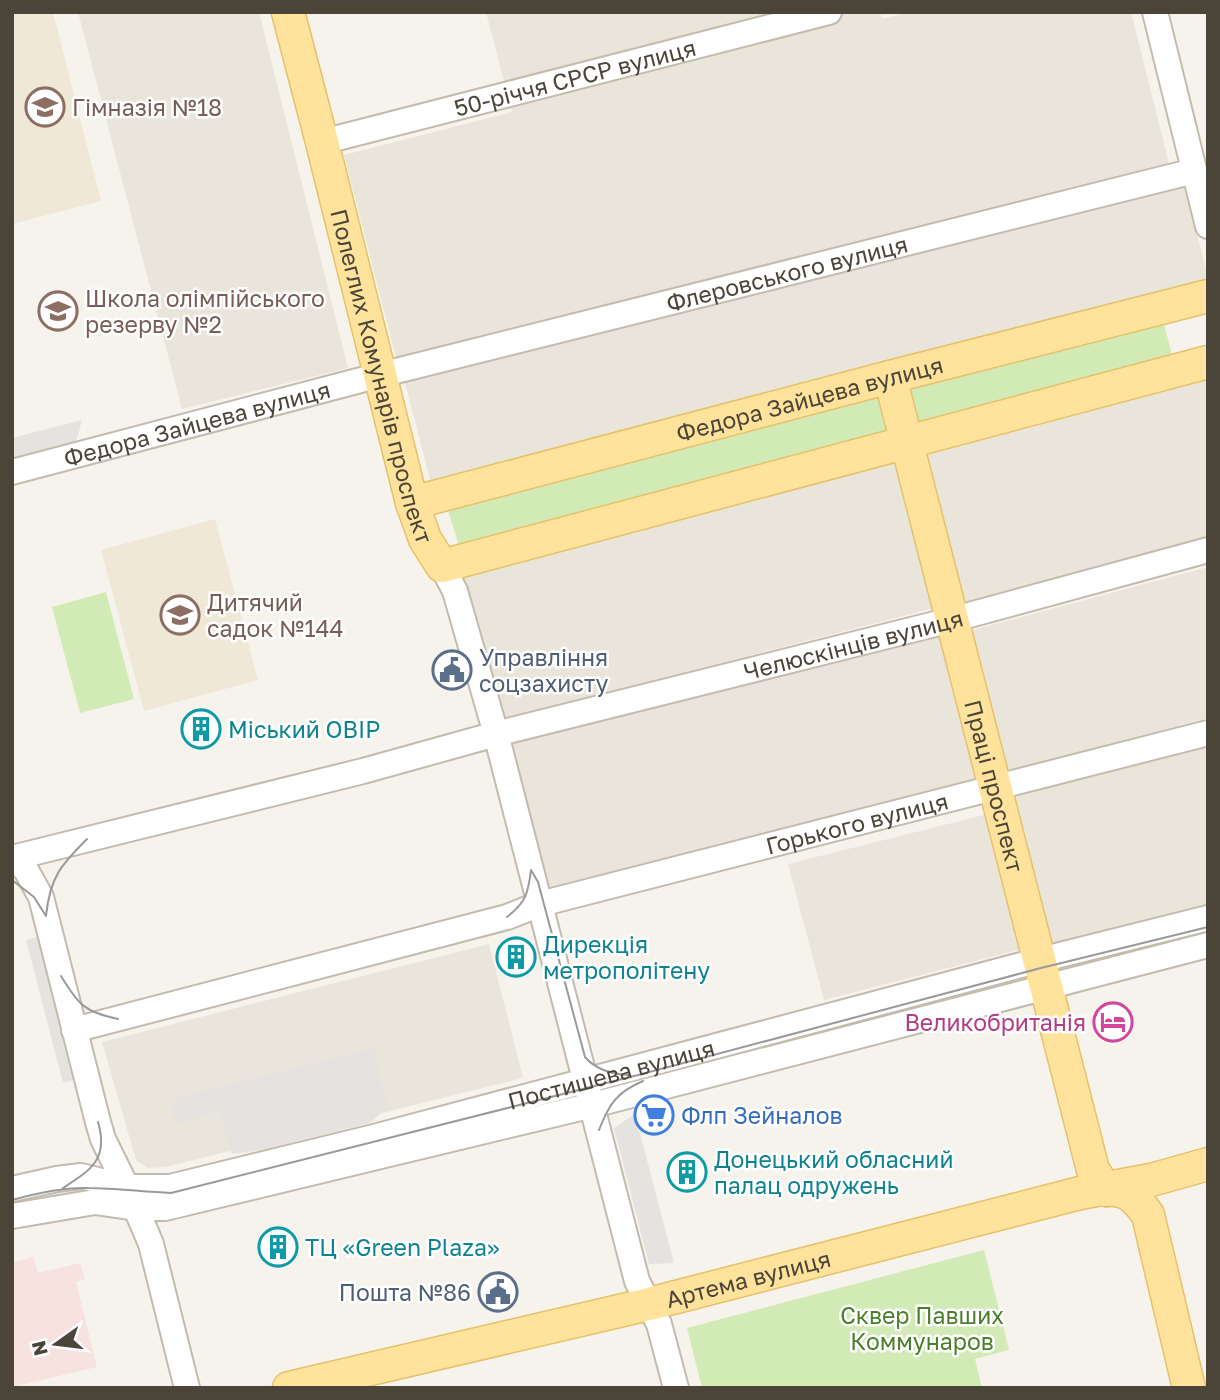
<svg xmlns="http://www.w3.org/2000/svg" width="1220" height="1400" font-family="'Golos Text',sans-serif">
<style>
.residential{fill:#eae5da}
.education{fill:#efe8d6}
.medical{fill:#f6e3e0}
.green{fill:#d2eab5}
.parking{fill:#e5e3e0}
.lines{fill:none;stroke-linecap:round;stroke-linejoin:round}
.minor-casing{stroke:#c2bbae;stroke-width:28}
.major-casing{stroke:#e6c16a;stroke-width:35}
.minor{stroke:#fff;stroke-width:24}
.major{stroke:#ffe39c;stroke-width:32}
.tram{stroke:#9a9a9a;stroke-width:2}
.labels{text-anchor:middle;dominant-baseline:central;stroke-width:5;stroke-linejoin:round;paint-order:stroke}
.street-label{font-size:23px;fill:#4b4439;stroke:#fff}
.education-label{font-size:23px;fill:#785e54;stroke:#fff;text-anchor:start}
.service-label{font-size:23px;fill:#4e5e75;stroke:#fff;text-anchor:start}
.culture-label{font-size:23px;fill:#0d838f;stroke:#fff;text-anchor:start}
.hotel-label{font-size:23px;fill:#b23c85;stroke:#fff;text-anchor:end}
.shop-label{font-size:23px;fill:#366cbe;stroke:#fff;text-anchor:start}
.park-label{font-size:23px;fill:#4a7f2a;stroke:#fff}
</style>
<rect width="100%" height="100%" fill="#f6f3ec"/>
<path class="residential" d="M 78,12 L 259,12 L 348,368 L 182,409 Z
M 486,12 L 880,12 L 882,19 L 911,12 L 1131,12 L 1169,163 L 397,361 L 344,155 L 512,112 Z
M 1184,181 L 1208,278 L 1208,287 L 432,487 L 404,379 Z
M 1208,380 L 1208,543 L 965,606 L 924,456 Z
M 898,453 L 938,607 L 495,721 L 454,570 Z
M 1208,567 L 1208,718 L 1007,772 L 969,631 Z
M 941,631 L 981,783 L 547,888 L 510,745 Z
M 1208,747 L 1208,913 L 1048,956 L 1006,797 Z
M 988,814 L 1022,949 L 824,1000 L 788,864 Z
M 489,944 L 523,1078 L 165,1167 L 148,1168 L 136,1160 L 102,1042 Z"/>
<path class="education" d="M 12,12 L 53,12 L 101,201 L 12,224 Z
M 215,519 L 258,680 L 144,711 L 101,550 Z"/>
<path class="medical" d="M 33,1257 L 38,1273 L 80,1263 L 85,1279 L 76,1282 L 97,1367 L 12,1387 L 12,1263 Z"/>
<path class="green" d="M 1162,317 L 1174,362 L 917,429 L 905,384 Z
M 881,386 L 894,436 L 460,549 L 445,501 Z
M 106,592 L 134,699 L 80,713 L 52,607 Z
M 984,1250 L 1009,1350 L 975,1359 L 982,1388 L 702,1388 L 687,1328 Z"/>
<path class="parking" d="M 82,420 L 75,446 L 12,462 L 12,438 Z
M 40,936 L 77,1079 L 63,1083 L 26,940 Z
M 373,1049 L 388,1107 L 370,1123 L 261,1150 L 232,1154 L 219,1112 L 176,1124 L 170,1100 Z
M 635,1114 L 674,1263 L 649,1264 L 614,1128 Z"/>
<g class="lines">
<g class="minor-casing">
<g id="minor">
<path d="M 1155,12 L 1208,226"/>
<path id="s1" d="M 322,142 L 829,12"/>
<path id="s2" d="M 12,472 L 380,375 L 1194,171"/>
<path d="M 442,566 L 455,591 L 496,734 L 637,1281 L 659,1324 L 676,1388"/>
<path id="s3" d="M 12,858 L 363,771 L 496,734 L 951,620 L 1208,550"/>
<path d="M 13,858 L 26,870 L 41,897 L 98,1122 L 103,1139 L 129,1192 L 151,1244 L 187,1388"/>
<path id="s4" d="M 74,1030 L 507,917 L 540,904 L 1208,733"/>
<path id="s5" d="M 12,1189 L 57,1179 L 81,1176 L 126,1187 L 170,1187 L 374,1137 L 1040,960 L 1208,918"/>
<path d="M 12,1216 L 95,1202 L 136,1208 L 165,1208 L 593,1105 L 1208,945"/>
</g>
</g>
<g class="major-casing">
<g id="major">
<path id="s6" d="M 288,12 L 322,142 L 412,503 L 425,539 L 442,566 L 1208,362"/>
<path id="s7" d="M 890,377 L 1093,1170 L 1106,1190"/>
<path id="s8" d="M 412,503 L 890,377 L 1208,296"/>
<path d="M 1106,1190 C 1127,1188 1137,1199 1148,1215 L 1189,1388"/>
<path id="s9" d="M 289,1388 L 649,1304 L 1080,1193 L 1151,1180 L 1208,1164"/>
</g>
</g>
<use href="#minor" class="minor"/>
<use href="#major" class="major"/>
<path class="tram" d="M 12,858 L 13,858
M 531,870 L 538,882 L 585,1057 C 596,1070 612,1074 628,1075
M 12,880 L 34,897 L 46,916
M 46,916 C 50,877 61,865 87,839
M 507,917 C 526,902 528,894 531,870
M 61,976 C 78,1004 84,1012 118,1019
M 599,1130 C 609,1104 617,1092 643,1081
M 63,1188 C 91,1170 109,1159 98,1122
M 12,1200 C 37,1193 63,1187 88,1188 C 116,1188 143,1192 171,1193 L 642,1074 L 1041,968 L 1208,927"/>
</g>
<defs>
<g id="school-ring" transform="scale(2.0125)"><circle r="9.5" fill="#fff" stroke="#8d6e63" stroke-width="1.5"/><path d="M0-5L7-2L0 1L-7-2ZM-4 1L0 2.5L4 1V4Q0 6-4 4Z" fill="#8d6e63"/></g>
<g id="university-ring" transform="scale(2.0125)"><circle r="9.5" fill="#fff" stroke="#8d6e63" stroke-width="1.5"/><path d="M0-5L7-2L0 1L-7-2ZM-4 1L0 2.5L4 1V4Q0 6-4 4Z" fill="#8d6e63"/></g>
<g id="civic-ring" transform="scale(2.0125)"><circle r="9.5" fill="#fff" stroke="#5c6f8a" stroke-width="1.5"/><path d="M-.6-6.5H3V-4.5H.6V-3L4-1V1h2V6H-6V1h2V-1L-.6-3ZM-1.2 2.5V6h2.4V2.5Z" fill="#5c6f8a"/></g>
<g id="building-ring" transform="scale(2.0125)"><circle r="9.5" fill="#fff" stroke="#0f9aa8" stroke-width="1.5"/><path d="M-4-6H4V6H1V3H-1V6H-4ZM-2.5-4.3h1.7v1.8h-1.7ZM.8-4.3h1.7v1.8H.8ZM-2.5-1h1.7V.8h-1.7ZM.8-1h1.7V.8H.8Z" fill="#0f9aa8"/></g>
<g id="hotel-ring" transform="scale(2.0125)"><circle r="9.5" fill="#fff" stroke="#d1479c" stroke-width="1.5"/><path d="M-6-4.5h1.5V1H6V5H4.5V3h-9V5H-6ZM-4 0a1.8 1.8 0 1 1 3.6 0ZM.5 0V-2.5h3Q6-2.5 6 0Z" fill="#d1479c"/></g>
<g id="supermarket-ring" transform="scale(2.0125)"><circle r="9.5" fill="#fff" stroke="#3f7fe0" stroke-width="1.5"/><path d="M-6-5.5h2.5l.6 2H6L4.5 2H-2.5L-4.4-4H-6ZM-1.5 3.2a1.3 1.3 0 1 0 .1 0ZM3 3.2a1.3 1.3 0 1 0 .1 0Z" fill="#3f7fe0"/></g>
</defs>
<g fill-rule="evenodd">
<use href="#school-ring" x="45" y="107"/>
<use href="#university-ring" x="58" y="311"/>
<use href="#school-ring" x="180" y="615"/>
<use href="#civic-ring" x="452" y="670"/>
<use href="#building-ring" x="201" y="729"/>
<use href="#building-ring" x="516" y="957"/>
<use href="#hotel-ring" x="1113" y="1022"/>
<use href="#supermarket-ring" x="654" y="1115"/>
<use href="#building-ring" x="687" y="1172"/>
<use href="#building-ring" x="278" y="1247"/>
<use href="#civic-ring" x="498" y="1292"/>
</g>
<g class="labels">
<g class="street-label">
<text stroke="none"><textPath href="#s1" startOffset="261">50-річчя СРСР вулиця</textPath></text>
<text stroke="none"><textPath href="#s2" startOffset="800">Флеровського вулиця</textPath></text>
<text stroke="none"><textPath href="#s6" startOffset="376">Полеглих Комунарів проспект</textPath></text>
<text stroke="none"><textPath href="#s8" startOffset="411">Федора Зайцева вулиця</textPath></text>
<text stroke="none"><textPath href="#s2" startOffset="191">Федора Зайцева вулиця</textPath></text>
<text stroke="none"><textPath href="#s3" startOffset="868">Челюскінців вулиця</textPath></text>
<text stroke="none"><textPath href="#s7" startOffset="422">Праці проспект</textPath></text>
<text stroke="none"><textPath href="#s4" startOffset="810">Горького вулиця</textPath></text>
<text stroke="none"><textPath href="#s5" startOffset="616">Постишева вулиця</textPath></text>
<text stroke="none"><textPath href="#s9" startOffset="472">Артема вулиця</textPath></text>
</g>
<g class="education-label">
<text x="72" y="107">Гімназія №18</text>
<text x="85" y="298">Школа олімпійського<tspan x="85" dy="26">резерву №2</tspan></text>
<text x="207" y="602">Дитячий<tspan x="207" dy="26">садок №144</tspan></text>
</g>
<g class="service-label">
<text x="479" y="657">Управління<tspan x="479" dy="26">соцзахисту</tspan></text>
<text x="471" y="1292" text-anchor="end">Пошта №86</text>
</g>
<g class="culture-label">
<text x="228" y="729">Міський ОВІР</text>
<text x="543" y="944">Дирекція<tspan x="543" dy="26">метрополітену</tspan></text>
<text x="714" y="1159">Донецький обласний<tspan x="714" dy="26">палац одружень</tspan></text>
<text x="305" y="1247">ТЦ «Green Plaza»</text>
</g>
<g class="hotel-label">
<text x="1086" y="1022">Великобританія</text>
</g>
<g class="shop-label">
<text x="681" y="1115">Флп Зейналов</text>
</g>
<g class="park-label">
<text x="922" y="1315">Сквер Павших<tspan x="922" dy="26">Коммунаров</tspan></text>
</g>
</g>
<rect width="1220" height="1400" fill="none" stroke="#4b4439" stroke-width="28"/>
<g transform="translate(56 1344) rotate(256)" stroke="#ffffff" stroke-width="5" paint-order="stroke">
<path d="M0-5L12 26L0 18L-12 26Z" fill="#4b4439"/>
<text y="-10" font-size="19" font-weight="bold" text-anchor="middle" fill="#4b4439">N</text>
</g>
</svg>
